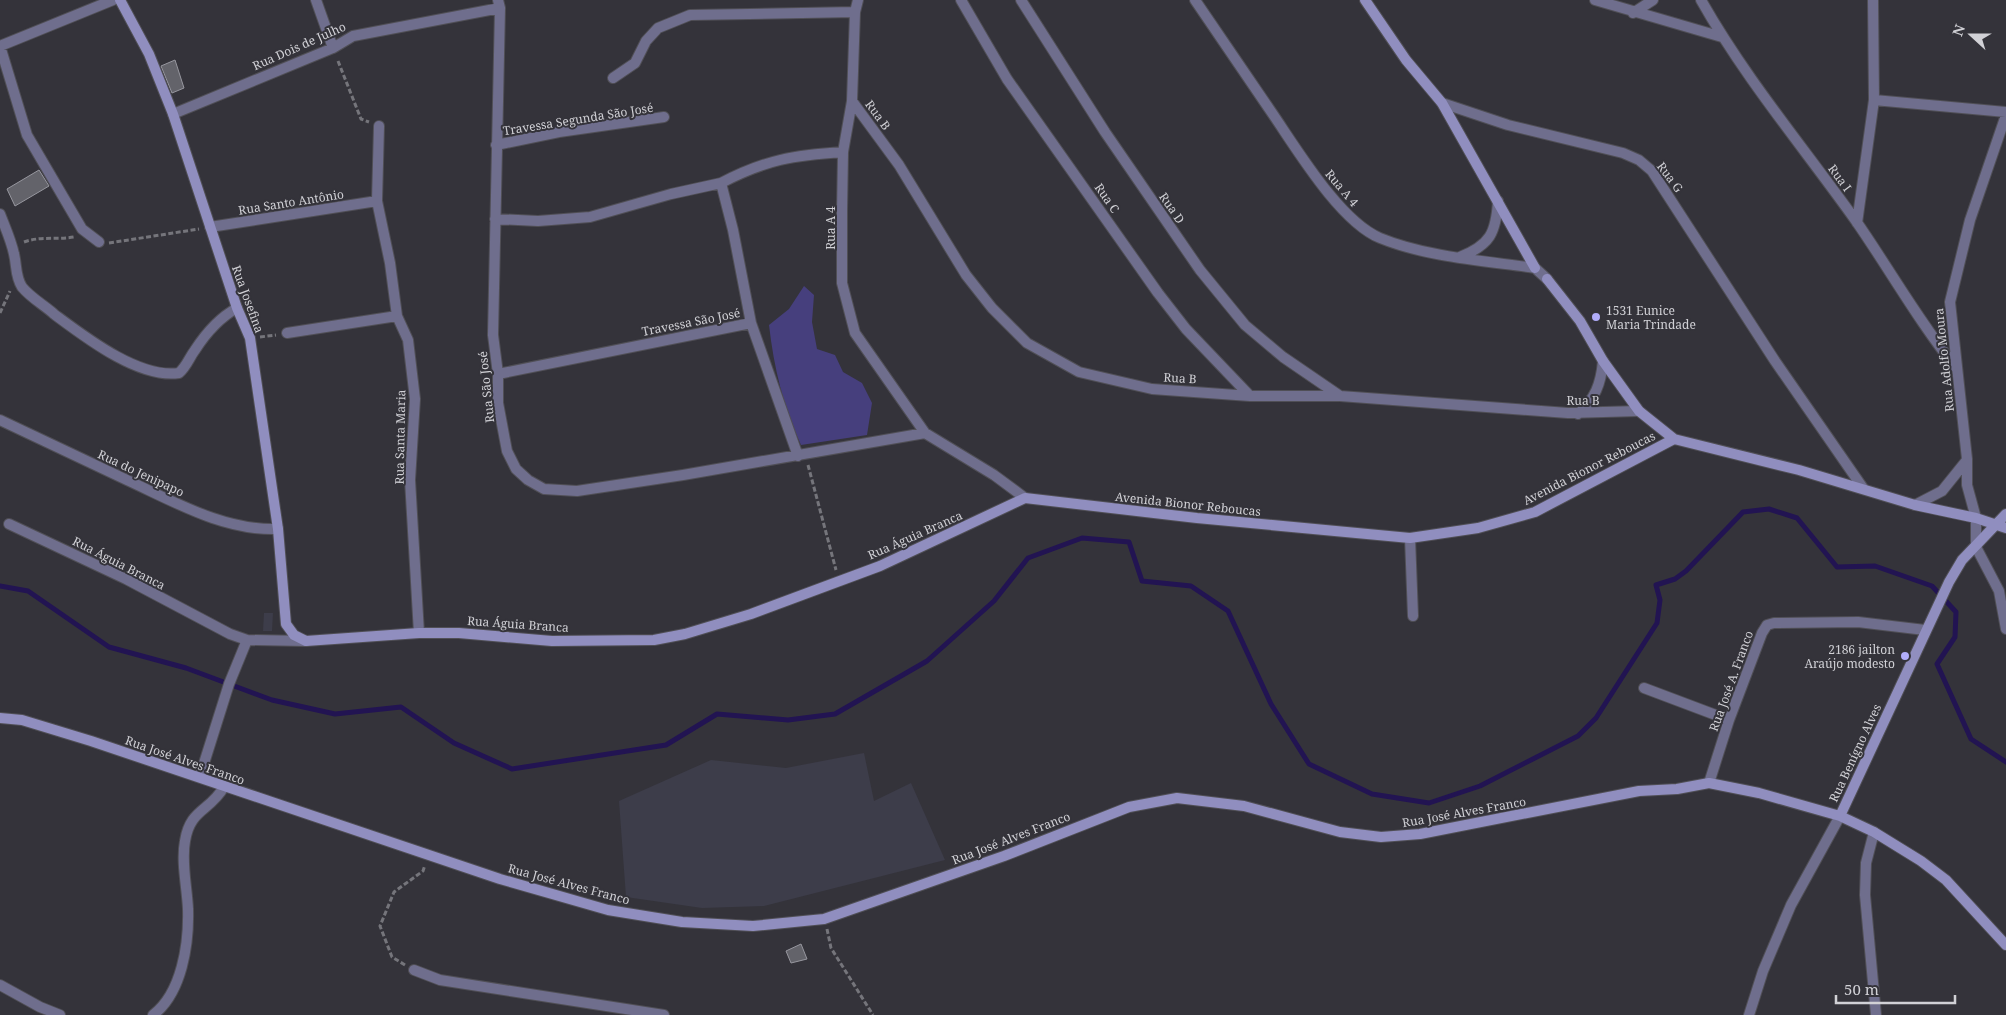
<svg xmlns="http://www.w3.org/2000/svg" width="2006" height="1015" font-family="'Noto Serif',serif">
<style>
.built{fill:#3d3d4a}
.green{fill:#463f7d}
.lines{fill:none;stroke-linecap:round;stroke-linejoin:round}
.stream{stroke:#221452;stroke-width:5}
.building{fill:#63636a;stroke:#97979f}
.street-casing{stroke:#504f56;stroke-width:12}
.secondary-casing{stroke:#504f56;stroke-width:12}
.path{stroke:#75757b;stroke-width:3;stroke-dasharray:5 2.5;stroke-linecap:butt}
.street{stroke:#6f6e8d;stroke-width:10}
.secondary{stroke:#908ebf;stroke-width:10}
.poi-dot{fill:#b1adfa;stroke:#34333a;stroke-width:2}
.labels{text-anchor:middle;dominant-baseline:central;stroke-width:4;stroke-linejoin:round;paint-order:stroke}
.street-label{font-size:12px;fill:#d1d1d6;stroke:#34333a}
.poi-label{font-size:12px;fill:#d1d1d6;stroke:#34333a;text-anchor:start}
</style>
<rect width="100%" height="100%" fill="#34333a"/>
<path class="built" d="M 264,613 L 273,613 L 272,631 L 263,631 Z
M 864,753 L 874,801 L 911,783 L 945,860 L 764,906 L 702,908 L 626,897 L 619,801 L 711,760 L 786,768 Z"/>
<path class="green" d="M 804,286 L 814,295 L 812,322 L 817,349 L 835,355 L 843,372 L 862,383 L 872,403 L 867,435 L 801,445 C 783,406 774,368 769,325 L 789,309 Z"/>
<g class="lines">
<path class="stream" d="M 0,586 L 28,591 L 109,647 L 186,668 L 272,700 L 335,714 L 401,707 L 454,743 L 512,769 L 666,745 L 717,714 L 788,720 L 835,714 L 927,661 L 994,601 L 1028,558 L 1082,538 L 1129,542 L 1142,581 L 1191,586 L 1228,611 L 1271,704 L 1309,764 L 1372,794 L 1429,803 L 1480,786 L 1578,736 L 1596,718 L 1657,623 L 1660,600 L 1656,585 L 1675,579 L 1686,571 L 1743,512 L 1769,509 L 1797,518 L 1837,567 L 1875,566 L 1932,586 L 1956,612 L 1955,637 L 1937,664 L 1971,739 L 2006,762"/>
</g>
<path class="building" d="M 175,60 L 184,88 L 172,93 L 161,66 Z
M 39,170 L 49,186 L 15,206 L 7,189 Z
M 801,944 L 807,959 L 791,963 L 786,951 Z"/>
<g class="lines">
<g class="street-casing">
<path id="street" d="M 316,0 L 333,48
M 498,0 L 500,8 L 493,335 L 498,374 L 498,403 L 507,451 L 516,469 L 528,480 L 544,489 L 577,491 L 683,475 L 925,433
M 858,0 L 855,12 L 852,101 L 843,152 L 842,212 L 842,283 L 855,333 L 925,433 L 994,475 L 1025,498
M 961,0 L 1007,79 L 1158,293 L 1186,329 L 1250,396
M 1021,0 L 1105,132 L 1200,270 L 1245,325 L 1283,357 L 1340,396
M 1195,0 C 1220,37 1245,73 1270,110 C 1295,146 1339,221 1380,238 C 1426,257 1486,261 1535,268 L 1547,279
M 1595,0 L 1722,37
M 1701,0 C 1745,78 1804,148 1856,221 C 1890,270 1919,322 1957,369
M 1633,13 L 1653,0
M 0,46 L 27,135 L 82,229 L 99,242
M 0,46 L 113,0
M 613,78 L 635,63 L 646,41 L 658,28 L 690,15 L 855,12
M 1874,100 L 2006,112
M 852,101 L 899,165 L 966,275 L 992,308 L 1027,343 L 1079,372 L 1152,389 L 1250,396 L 1340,396 L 1568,413 L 1639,411
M 1442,103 L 1508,125 L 1623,153 L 1639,160 L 1652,171 L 1775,361 L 1863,488
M 173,114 L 333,48 L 353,36 L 500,8
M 2006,115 L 1970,220 L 1950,302 L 1967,459 L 1967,485 L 1976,518 L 1976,547 L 1999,591 L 2006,629
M 379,126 L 377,201 L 390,263 L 397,316 L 408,340 L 415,399 L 410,480 L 419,633
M 496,145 L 559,132 L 664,117
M 0,214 C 5,227 11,240 14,254 C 17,266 15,276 22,287 C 31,298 44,305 54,314 C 85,337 139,379 179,373 C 187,366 189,358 195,350 C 206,333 219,318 237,308
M 495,219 L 538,221 L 590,217 L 671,194 L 721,183
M 1857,223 L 1874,100 L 1873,0
M 210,227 L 377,201
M 1460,257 C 1490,245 1496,233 1498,201
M 751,323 L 733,230 L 721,183 C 765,160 794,155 843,152
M 287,333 L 397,316
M 498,374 L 751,323 L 798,456
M 1578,414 C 1595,399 1601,384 1603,361
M 0,420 C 42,440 85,460 127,480 C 175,502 224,531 278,529
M 1915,505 L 1942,491 L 1967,460
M 9,524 L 126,579 L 230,634 L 247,640 L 306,641
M 1410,538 L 1413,616
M 1644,688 L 1729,720
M 200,776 L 229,684 L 247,640
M 1709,783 L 1729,720 L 1762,633 L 1767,625 L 1774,623 L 1858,622 L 1925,630
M 1874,832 L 1866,863 L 1865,895 L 1876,1015
M 414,970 L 440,980 L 664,1015
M 0,985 L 40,1007 L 60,1015
M 153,1015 C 182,993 189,944 188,909 C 187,887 181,862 185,841 C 190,809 209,812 224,787
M 1749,1015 L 1763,971 L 1791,905 L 1840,816"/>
</g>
<g class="secondary-casing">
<path id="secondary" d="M 120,0 L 149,54 L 173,114 L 237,308 L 250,338 L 278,529 L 286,624 L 294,635 L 306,641 L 419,633 L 459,633 L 552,641 L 654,640 L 685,634 L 751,614 L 880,566 L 1025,498 L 1197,518 L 1410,538 L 1478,528 L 1535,512 L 1674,439 L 1799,470 L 1915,505 L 1976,518 L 2006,528
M 1365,0 L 1406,60 L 1442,103 L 1535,268
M 1547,279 L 1580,321 L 1603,361 L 1639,411 L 1674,439
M 0,718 L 22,720 L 91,741 L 500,879 L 608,910 L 682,922 L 753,926 L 824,919 L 1004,856 L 1129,807 L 1177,798 L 1244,806 L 1340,832 L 1381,837 L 1420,834 L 1639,791 L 1677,789 L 1709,783 L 1759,793 L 1840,816 L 1874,832 L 1921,861 L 1946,880 L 2006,945
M 1840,816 L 1949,582 L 1962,560 L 2006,514"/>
</g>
<path class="path" d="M 338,61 L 361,119 L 369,122
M 24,242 C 40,236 57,240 74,237
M 109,243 L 199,229
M 0,313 L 10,291
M 260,337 L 276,335
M 808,465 L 836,570
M 827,929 L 831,948 L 873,1015
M 405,965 L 392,957 L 380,926 L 394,892 L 423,871 L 425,865"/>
<use href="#street" class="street"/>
<use href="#secondary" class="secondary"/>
</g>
<g class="poi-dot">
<circle cx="1596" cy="317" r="5"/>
<circle cx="1905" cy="656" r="5"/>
</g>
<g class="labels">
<g class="street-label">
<text transform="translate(299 46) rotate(-24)">Rua Dois de Julho</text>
<text transform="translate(878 115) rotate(54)">Rua B</text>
<text transform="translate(578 119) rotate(-9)">Travessa Segunda São José</text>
<text transform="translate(1670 177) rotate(53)">Rua G</text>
<text transform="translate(1840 178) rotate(54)">Rua I</text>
<text transform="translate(1342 188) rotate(50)">Rua A 4</text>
<text transform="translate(1107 198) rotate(55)">Rua C</text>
<text transform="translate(291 202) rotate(-9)">Rua Santo Antônio</text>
<text transform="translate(1172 208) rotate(55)">Rua D</text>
<text transform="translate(830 228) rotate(-90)">Rua A 4</text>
<text transform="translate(248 299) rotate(70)">Rua Josefina</text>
<text transform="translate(691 322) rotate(-11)">Travessa São José</text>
<text transform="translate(1944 360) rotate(-96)">Rua Adolfo Moura</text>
<text transform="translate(1180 378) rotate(3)">Rua B</text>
<text transform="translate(486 387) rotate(-96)">Rua São José</text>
<text x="1583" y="400">Rua B</text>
<text transform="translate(400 437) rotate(-89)">Rua Santa Maria</text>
<text transform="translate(1589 468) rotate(-27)">Avenida Bionor Reboucas</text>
<text transform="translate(141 473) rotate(25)">Rua do Jenipapo</text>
<text transform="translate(1188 504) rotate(6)">Avenida Bionor Reboucas</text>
<text transform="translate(915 535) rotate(-24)">Rua Águia Branca</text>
<text transform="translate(119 563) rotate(27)">Rua Águia Branca</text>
<text transform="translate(518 624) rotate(4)">Rua Águia Branca</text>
<text transform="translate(1731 681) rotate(-70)">Rua José A. Franco</text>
<text transform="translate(1855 753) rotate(-65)">Rua Benígno Alves</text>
<text transform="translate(185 760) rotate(19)">Rua José Alves Franco</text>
<text transform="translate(1464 812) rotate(-10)">Rua José Alves Franco</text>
<text transform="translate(1011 838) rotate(-21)">Rua José Alves Franco</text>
<text transform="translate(569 884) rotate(15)">Rua José Alves Franco</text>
</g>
<g class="poi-label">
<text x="1606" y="310">1531 Eunice<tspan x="1606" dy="14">Maria Trindade</tspan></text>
<text x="1895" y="649" text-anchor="end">2186 jailton<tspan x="1895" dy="14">Araújo modesto</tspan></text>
</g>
</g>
<g transform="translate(1971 35) rotate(291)" stroke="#34333a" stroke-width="4" paint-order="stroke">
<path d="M0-4L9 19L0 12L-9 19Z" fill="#d1d1d6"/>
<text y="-8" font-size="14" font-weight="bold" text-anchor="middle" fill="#d1d1d6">N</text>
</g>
<path d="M1836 995v8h119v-8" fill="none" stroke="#d1d1d6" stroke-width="2.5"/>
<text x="1844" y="995" font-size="15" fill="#d1d1d6" stroke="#34333a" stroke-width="4" paint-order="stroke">50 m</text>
</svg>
